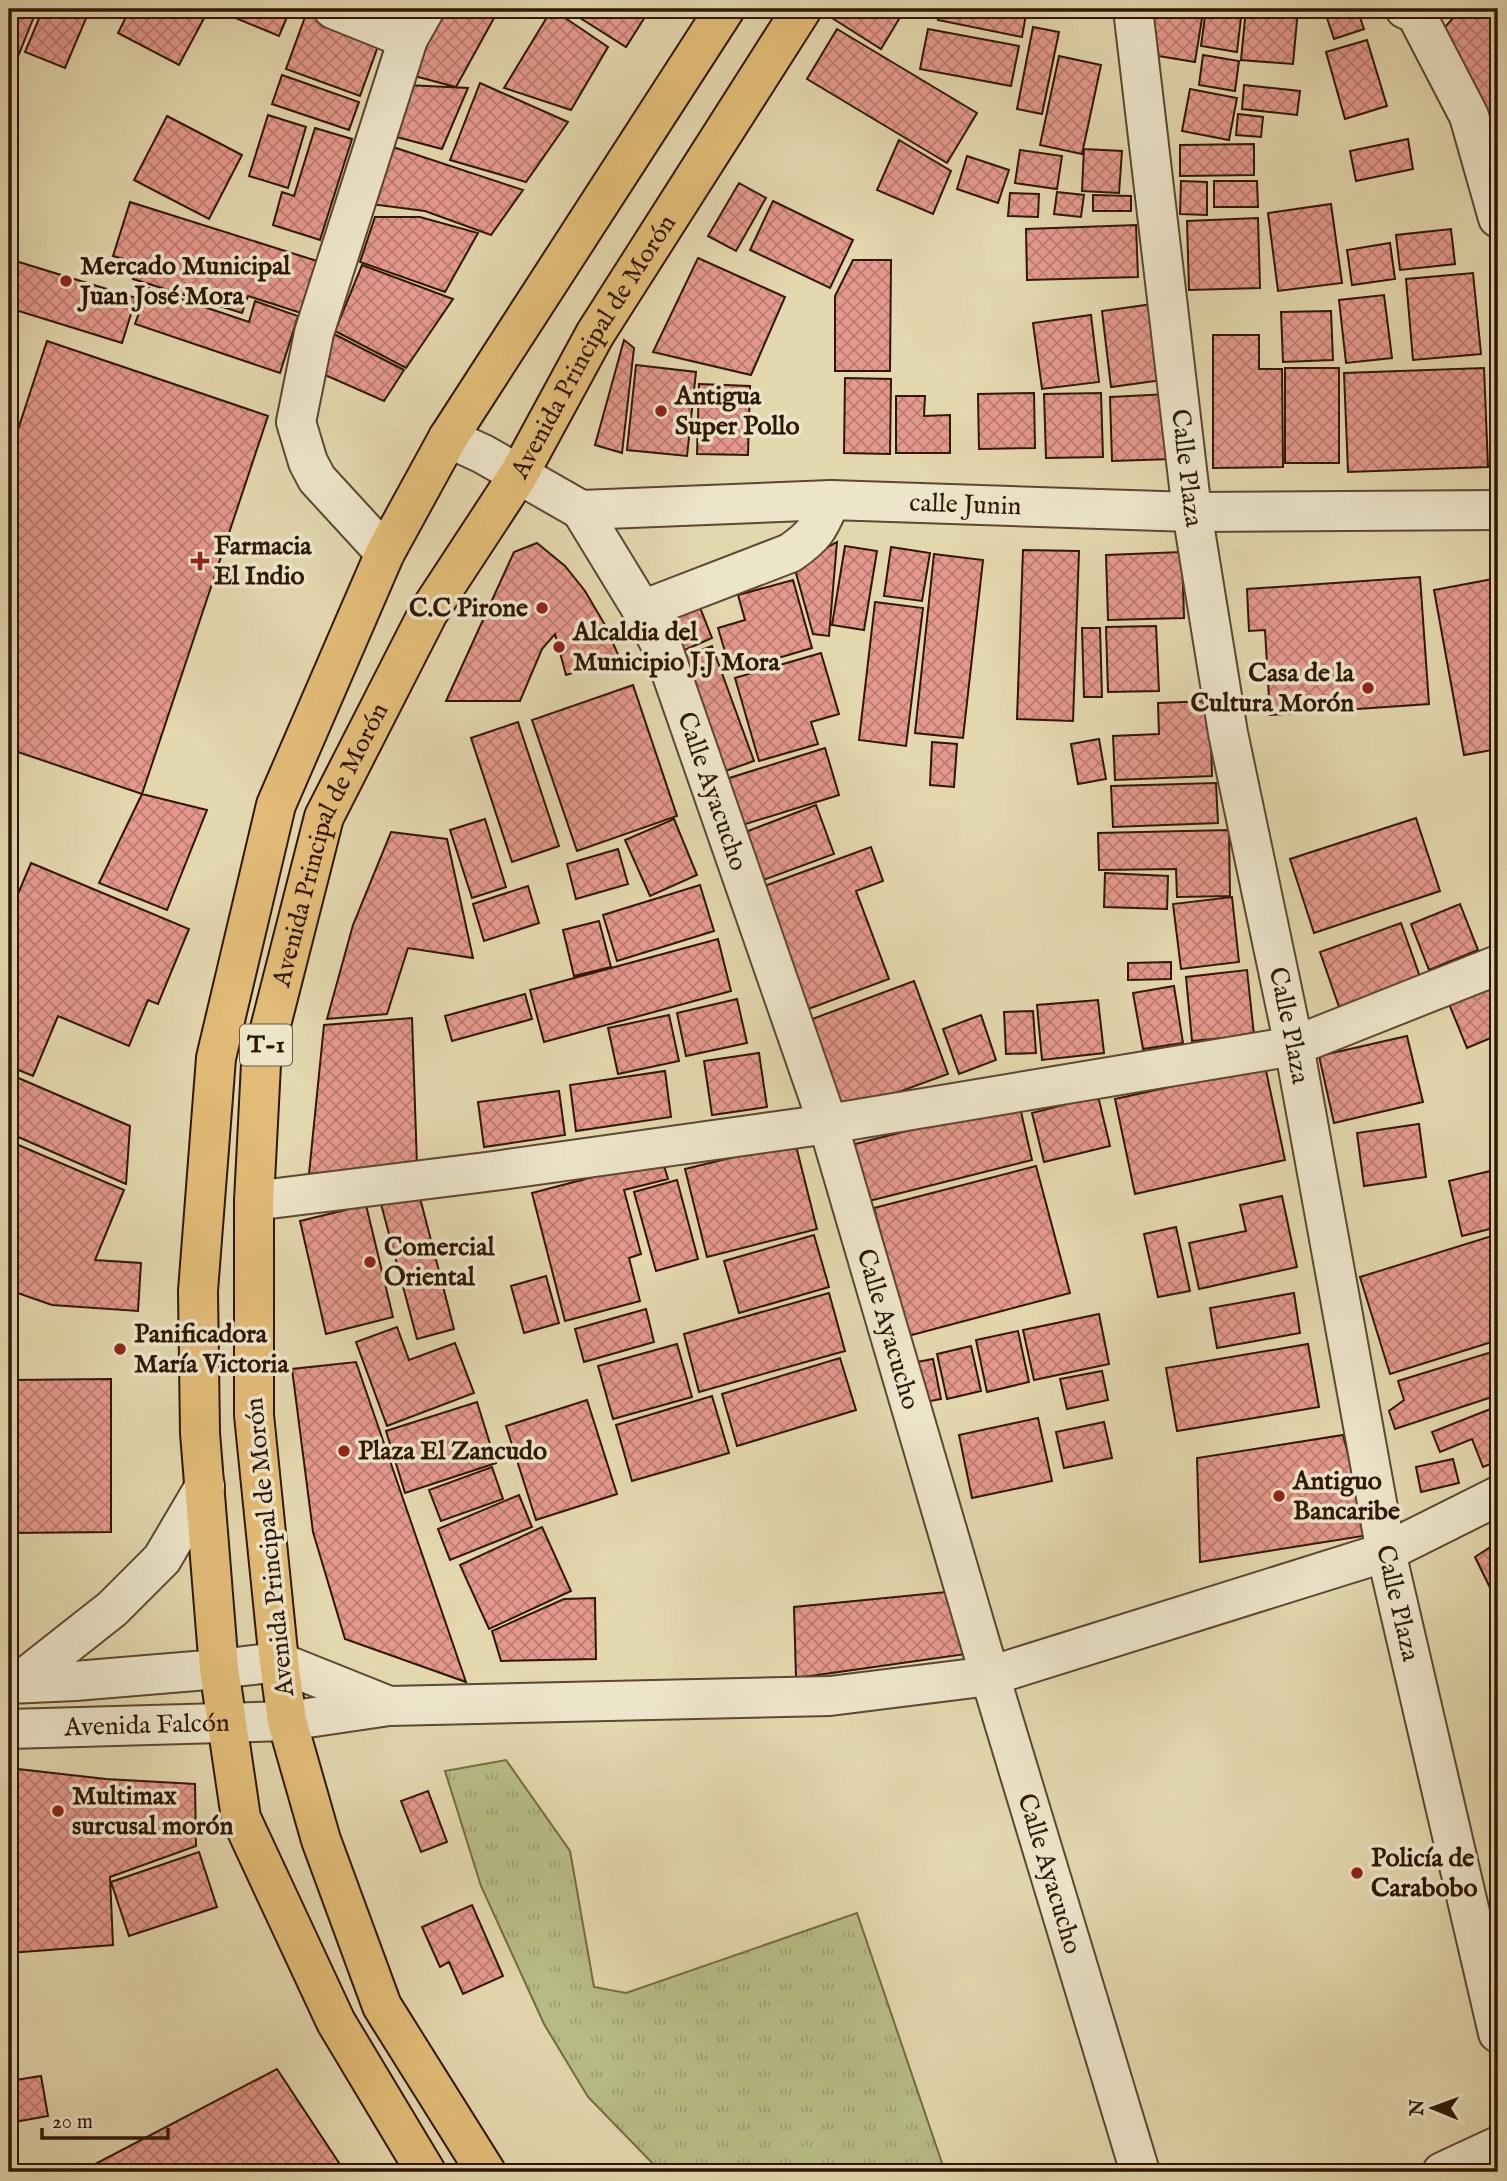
<svg xmlns="http://www.w3.org/2000/svg" width="1507" height="2181" font-family="'IM FELL English',serif">
<style>
.grass{fill:url(#grass-tufts);stroke:#746a47;stroke-width:2}
.building{fill:url(#building-cross-hatch);stroke:#2f1708;stroke-width:2}
.lines{fill:none;stroke-linecap:round;stroke-linejoin:round}
.minor-casing{stroke:#5c4731;stroke-width:42}
.major-casing{stroke:#2f1708;stroke-width:42}
.minor{stroke:#ede5ca;stroke-width:38}
.major{stroke:#e2bc76;stroke-width:38}
.poi-dot{fill:#8f2418;stroke:#ede5ca;stroke-width:2.5}
.labels{text-anchor:middle;dominant-baseline:central;stroke-width:7;stroke-linejoin:round;paint-order:stroke}
.shield{fill:#ede5ca;stroke:#685542;stroke-width:2}
.shield-label{font-size:24px;font-weight:bold;fill:#2f1708}
.poi-label{font-size:26px;font-weight:bold;fill:#2f1708;stroke:#ede5ca;text-anchor:start}
.street-label{font-size:26px;fill:#2f1708;stroke:#ede5ca}
</style>
<defs>
<pattern id="grass-tufts" width="24" height="20" patternUnits="userSpaceOnUse" patternTransform="scale(1.75)"><rect width="24" height="20" fill="#b8bd86"/><path d="M3 7l-1-3M5 7V3M7 7l1-3M15 17l-1-3M17 17v-4M19 17l1-3" fill="none" stroke="#9ea272"/></pattern>
<pattern id="building-cross-hatch" width="8" height="8" patternUnits="userSpaceOnUse" patternTransform="scale(1.75)"><rect width="8" height="8" fill="#e5998d"/><path d="M0 0l8 8M0 8l8-8" fill="none" stroke="#ba7c71"/></pattern>
</defs>
<rect width="100%" height="100%" fill="#e3d7ad"/>
<filter id="stains"><feTurbulence type="fractalNoise" baseFrequency=".00286" numOctaves="4"/><feColorMatrix values="0 0 0 0 .2 0 0 0 0 .09 0 0 0 0 .02 0 0 0 .5 -.17"/></filter>
<radialGradient id="worn" r=".72"><stop offset=".6" stop-color="#630" stop-opacity="0"/><stop offset="1" stop-color="#630" stop-opacity=".3"/></radialGradient>
<path class="grass" d="M 506,1760 L 570,1851 L 594,1987 L 626,1993 L 857,1913 L 945,2172 L 661,2172 L 588,2097 L 544,2024 L 481,1886 L 445,1771 Z"/>
<path class="building" d="M 9,9 L 37,9 L 9,79 Z
M 43,9 L 90,9 L 65,68 L 25,52 Z
M 130,9 L 209,9 L 179,65 L 118,33 Z
M 231,9 L 287,9 L 290,10 L 279,36 L 228,15 Z
M 308,9 L 382,35 L 360,96 L 286,69 Z
M 434,9 L 458,9 L 470,13 L 471,9 L 499,9 L 456,87 L 407,74 Z
M 552,9 L 608,47 L 571,110 L 504,88 Z
M 566,9 L 650,9 L 626,47 Z
M 837,9 L 905,9 L 881,49 L 832,18 Z
M 941,9 L 1027,9 L 1022,37 L 938,20 Z
M 1153,9 L 1184,9 L 1203,12 L 1195,62 L 1146,54 Z
M 1206,9 L 1242,9 L 1237,52 L 1201,46 Z
M 1246,9 L 1298,9 L 1293,64 L 1241,60 Z
M 1324,9 L 1357,9 L 1364,29 L 1334,39 Z
M 1461,9 L 1498,9 L 1498,134 L 1437,36 Z
M 1033,27 L 1059,32 L 1042,114 L 1017,109 Z
M 837,29 L 977,113 L 947,163 L 807,79 Z
M 928,29 L 1019,46 L 1011,86 L 920,69 Z
M 1367,40 L 1387,106 L 1345,119 L 1326,52 Z
M 1203,55 L 1239,61 L 1235,91 L 1199,85 Z
M 1059,56 L 1101,65 L 1082,154 L 1040,145 Z
M 282,75 L 359,102 L 349,130 L 272,104 Z
M 480,83 L 568,122 L 526,182 L 450,160 Z
M 406,85 L 468,88 L 442,149 L 389,135 Z
M 1244,85 L 1300,91 L 1297,115 L 1242,109 Z
M 1190,89 L 1237,98 L 1229,140 L 1182,131 Z
M 1238,114 L 1263,117 L 1261,137 L 1236,135 Z
M 268,115 L 306,127 L 288,188 L 249,176 Z
M 167,116 L 242,155 L 209,219 L 134,180 Z
M 315,128 L 352,139 L 320,240 L 273,225 L 282,192 L 294,196 Z
M 1408,139 L 1413,169 L 1356,181 L 1350,151 Z
M 899,140 L 951,171 L 933,214 L 877,190 Z
M 1254,144 L 1254,175 L 1180,176 L 1180,145 Z
M 387,145 L 523,190 L 491,235 L 425,211 L 370,204 Z
M 1084,149 L 1122,151 L 1119,193 L 1082,191 Z
M 1020,150 L 1062,156 L 1057,189 L 1015,183 Z
M 967,156 L 1009,170 L 998,203 L 957,189 Z
M 1181,181 L 1207,182 L 1207,215 L 1180,214 Z
M 1214,181 L 1257,181 L 1258,207 L 1214,207 Z
M 739,183 L 766,198 L 736,251 L 708,236 Z
M 1057,192 L 1084,195 L 1081,217 L 1054,214 Z
M 1010,193 L 1039,194 L 1038,217 L 1008,216 Z
M 1093,195 L 1131,196 L 1131,211 L 1093,211 Z
M 773,201 L 853,240 L 830,288 L 750,250 Z
M 130,202 L 317,261 L 301,313 L 248,296 L 242,313 L 133,279 L 138,263 L 113,256 Z
M 1331,204 L 1342,283 L 1278,291 L 1268,213 Z
M 375,217 L 420,217 L 478,233 L 445,292 L 360,262 Z
M 1258,218 L 1260,288 L 1189,290 L 1187,221 Z
M 1136,225 L 1138,277 L 1027,280 L 1026,229 Z
M 1451,229 L 1455,264 L 1400,270 L 1396,235 Z
M 1390,243 L 1395,279 L 1352,285 L 1347,250 Z
M 698,258 L 785,297 L 751,375 L 653,352 Z
M 9,259 L 136,298 L 122,343 L 9,308 Z
M 853,260 L 891,260 L 890,371 L 835,371 L 835,296 Z
M 362,265 L 453,299 L 406,368 L 335,331 Z
M 1473,273 L 1481,354 L 1413,360 L 1406,279 Z
M 148,288 L 249,322 L 255,301 L 298,316 L 280,373 L 135,324 Z
M 1384,295 L 1392,358 L 1346,363 L 1339,300 Z
M 1160,303 L 1170,379 L 1111,387 L 1102,311 Z
M 1331,311 L 1333,360 L 1283,362 L 1281,312 Z
M 1091,315 L 1099,382 L 1042,389 L 1033,323 Z
M 334,334 L 404,370 L 384,401 L 316,371 Z
M 1213,335 L 1259,335 L 1259,369 L 1282,369 L 1283,467 L 1213,468 Z
M 624,340 L 634,348 L 622,453 L 595,445 Z
M 47,341 L 268,416 L 142,794 L 9,749 L 9,457 Z
M 636,365 L 696,372 L 687,456 L 627,450 Z
M 1285,368 L 1339,368 L 1339,463 L 1285,463 Z
M 1484,368 L 1488,467 L 1348,472 L 1344,373 Z
M 845,378 L 891,379 L 890,454 L 844,453 Z
M 699,384 L 750,386 L 748,455 L 697,454 Z
M 1034,393 L 1035,448 L 979,449 L 978,394 Z
M 1101,393 L 1103,457 L 1046,458 L 1044,394 Z
M 1169,394 L 1172,459 L 1112,461 L 1110,397 Z
M 896,396 L 925,396 L 924,416 L 950,415 L 950,453 L 896,453 Z
M 837,542 L 829,636 L 813,634 L 794,566 Z
M 537,543 L 565,566 L 585,591 L 605,625 L 620,659 L 566,675 L 555,634 L 542,649 L 520,701 L 446,701 L 514,552 Z
M 845,546 L 877,551 L 864,630 L 832,625 Z
M 891,547 L 930,553 L 922,601 L 884,596 Z
M 1023,550 L 1079,551 L 1073,721 L 1017,719 Z
M 1182,552 L 1184,618 L 1108,620 L 1106,555 Z
M 934,554 L 983,560 L 963,738 L 915,733 Z
M 1420,577 L 1429,704 L 1270,715 L 1265,630 L 1249,631 L 1247,589 Z
M 1498,578 L 1498,749 L 1464,755 L 1434,590 Z
M 793,580 L 812,648 L 731,672 L 718,628 L 745,620 L 738,595 Z
M 875,602 L 923,608 L 906,746 L 859,740 Z
M 699,605 L 712,638 L 678,653 L 664,620 Z
M 1156,626 L 1159,691 L 1108,692 L 1106,627 Z
M 1082,628 L 1100,628 L 1102,697 L 1084,697 Z
M 712,646 L 754,761 L 720,773 L 678,658 Z
M 821,653 L 839,714 L 811,722 L 818,744 L 759,761 L 735,678 Z
M 633,685 L 677,816 L 577,851 L 532,720 Z
M 1210,701 L 1212,776 L 1115,780 L 1113,736 L 1159,734 L 1158,703 Z
M 518,722 L 559,846 L 512,862 L 471,738 Z
M 1099,739 L 1106,779 L 1078,784 L 1071,744 Z
M 932,742 L 957,744 L 954,787 L 930,785 Z
M 825,748 L 839,795 L 736,827 L 723,780 Z
M 1216,783 L 1218,823 L 1113,827 L 1111,786 Z
M 142,794 L 207,810 L 167,910 L 99,883 Z
M 816,805 L 834,854 L 758,882 L 740,834 Z
M 1416,818 L 1440,891 L 1314,933 L 1290,859 Z
M 485,819 L 506,887 L 472,898 L 450,830 Z
M 674,819 L 697,875 L 650,896 L 625,840 Z
M 1229,830 L 1230,896 L 1177,897 L 1176,869 L 1099,870 L 1098,833 Z
M 391,832 L 447,839 L 473,958 L 408,948 L 387,1014 L 327,1019 L 353,925 Z
M 871,847 L 883,881 L 856,891 L 889,979 L 803,1011 L 759,888 Z
M 618,849 L 628,884 L 576,899 L 567,864 Z
M 31,863 L 189,929 L 158,1004 L 148,1000 L 129,1046 L 58,1016 L 33,1076 L 9,1066 L 9,915 Z
M 1105,873 L 1168,876 L 1167,909 L 1104,907 Z
M 700,885 L 714,931 L 617,961 L 603,915 Z
M 528,886 L 539,923 L 484,941 L 473,904 Z
M 1232,897 L 1239,962 L 1181,969 L 1173,904 Z
M 1460,904 L 1478,950 L 1429,970 L 1411,924 Z
M 599,921 L 611,967 L 574,976 L 563,930 Z
M 1401,923 L 1420,977 L 1339,1007 L 1320,952 Z
M 718,939 L 731,991 L 544,1042 L 530,990 Z
M 1171,962 L 1171,979 L 1128,980 L 1128,963 Z
M 1247,970 L 1254,1035 L 1192,1041 L 1186,977 Z
M 1485,979 L 1498,1013 L 1498,1035 L 1467,1048 L 1449,1004 Z
M 914,981 L 948,1074 L 841,1113 L 807,1021 Z
M 1174,986 L 1183,1043 L 1143,1049 L 1133,993 Z
M 525,994 L 532,1019 L 452,1041 L 445,1016 Z
M 737,999 L 747,1043 L 686,1056 L 677,1013 Z
M 1098,1000 L 1104,1053 L 1042,1060 L 1037,1005 Z
M 1033,1011 L 1036,1053 L 1006,1054 L 1004,1012 Z
M 669,1015 L 679,1061 L 618,1074 L 608,1028 Z
M 981,1015 L 996,1060 L 959,1074 L 943,1029 Z
M 412,1018 L 417,1165 L 309,1174 L 324,1025 Z
M 1407,1036 L 1423,1102 L 1334,1123 L 1319,1056 Z
M 759,1053 L 767,1107 L 712,1115 L 704,1061 Z
M 1265,1066 L 1285,1160 L 1135,1194 L 1115,1099 Z
M 665,1071 L 671,1117 L 576,1131 L 570,1085 Z
M 9,1074 L 130,1126 L 126,1184 L 9,1133 Z
M 559,1091 L 565,1135 L 484,1147 L 478,1102 Z
M 1098,1096 L 1110,1146 L 1044,1162 L 1032,1113 Z
M 1019,1103 L 1032,1160 L 865,1202 L 851,1145 Z
M 1419,1124 L 1426,1177 L 1364,1186 L 1357,1133 Z
M 9,1141 L 124,1190 L 95,1260 L 141,1263 L 138,1311 L 52,1305 L 9,1290 Z
M 795,1142 L 817,1229 L 707,1257 L 685,1169 Z
M 662,1159 L 668,1179 L 624,1190 L 641,1254 L 629,1258 L 640,1301 L 565,1321 L 532,1193 Z
M 1036,1166 L 1070,1293 L 908,1336 L 874,1208 Z
M 1498,1169 L 1498,1227 L 1462,1236 L 1449,1181 Z
M 677,1180 L 698,1259 L 656,1271 L 634,1192 Z
M 419,1194 L 454,1329 L 417,1339 L 381,1204 Z
M 1282,1196 L 1297,1267 L 1199,1289 L 1189,1243 L 1246,1231 L 1240,1205 Z
M 366,1205 L 393,1317 L 326,1334 L 300,1221 Z
M 1176,1227 L 1190,1291 L 1158,1297 L 1144,1234 Z
M 1498,1234 L 1498,1340 L 1390,1374 L 1360,1277 Z
M 814,1235 L 829,1287 L 739,1313 L 724,1261 Z
M 546,1276 L 559,1323 L 524,1333 L 511,1286 Z
M 829,1293 L 845,1351 L 699,1392 L 684,1334 Z
M 1294,1293 L 1300,1333 L 1217,1348 L 1210,1308 Z
M 646,1309 L 654,1342 L 584,1362 L 575,1329 Z
M 1099,1314 L 1109,1364 L 1034,1380 L 1023,1330 Z
M 397,1327 L 409,1360 L 455,1343 L 474,1393 L 387,1426 L 356,1342 Z
M 1018,1331 L 1029,1382 L 987,1392 L 976,1340 Z
M 677,1344 L 692,1397 L 613,1419 L 598,1366 Z
M 1308,1344 L 1319,1407 L 1177,1431 L 1166,1368 Z
M 971,1346 L 981,1391 L 947,1399 L 937,1354 Z
M 1498,1350 L 1498,1395 L 1395,1429 L 1389,1411 L 1404,1400 L 1398,1381 Z
M 840,1358 L 856,1410 L 737,1446 L 722,1394 Z
M 933,1359 L 941,1399 L 920,1403 L 912,1363 Z
M 356,1362 L 466,1682 L 345,1639 L 313,1532 L 292,1369 Z
M 1102,1371 L 1108,1400 L 1067,1409 L 1060,1379 Z
M 111,1379 L 111,1532 L 11,1533 L 11,1380 Z
M 712,1396 L 729,1453 L 632,1481 L 616,1425 Z
M 587,1400 L 617,1494 L 536,1520 L 506,1426 Z
M 477,1402 L 496,1463 L 405,1493 L 386,1431 Z
M 1498,1406 L 1498,1461 L 1483,1467 L 1472,1439 L 1440,1452 L 1432,1432 Z
M 1038,1418 L 1052,1481 L 972,1498 L 959,1435 Z
M 1104,1422 L 1112,1458 L 1064,1468 L 1056,1432 Z
M 1343,1435 L 1369,1535 L 1200,1562 L 1197,1458 Z
M 1453,1459 L 1459,1483 L 1421,1492 L 1416,1467 Z
M 492,1467 L 503,1499 L 441,1521 L 429,1490 Z
M 519,1495 L 532,1527 L 450,1560 L 438,1529 Z
M 542,1527 L 571,1591 L 489,1629 L 460,1565 Z
M 1498,1542 L 1498,1601 L 1497,1602 L 1475,1557 Z
M 9,1552 L 18,1553 L 9,1632 Z
M 946,1592 L 966,1654 L 796,1678 L 794,1607 Z
M 595,1598 L 596,1659 L 501,1661 L 492,1631 L 564,1599 Z
M 9,1768 L 106,1779 L 195,1784 L 196,1846 L 110,1877 L 113,1945 L 10,1953 Z
M 428,1791 L 447,1842 L 421,1852 L 401,1801 Z
M 199,1852 L 217,1907 L 129,1936 L 111,1882 Z
M 472,1905 L 503,1976 L 463,1994 L 449,1962 L 440,1967 L 422,1927 Z
M 277,2069 L 345,2172 L 80,2172 Z
M 41,2076 L 48,2116 L 9,2123 L 9,2081 Z"/>
<g class="lines">
<g class="minor-casing">
<g id="minor">
<path d="M 333,9 L 408,39"/>
<path id="s1" d="M 1133,9 L 1192,512 L 1228,733 L 1294,1046 L 1386,1552 L 1498,2033"/>
<path d="M 1405,9 L 1416,14 L 1469,116 L 1498,218"/>
<path id="s2" d="M 448,438 L 483,454 L 581,510 L 831,500 L 1192,512 L 1498,510"/>
<path id="s3" d="M 581,510 L 642,610 L 663,649 L 828,1124 L 984,1656 L 1140,2172"/>
<path d="M 385,553 L 317,479 L 308,462 L 296,422 L 314,333 L 408,39 L 425,9"/>
<path d="M 642,610 L 790,553 C 815,536 819,528 831,500"/>
<path d="M 254,1201 L 494,1171 L 828,1124 L 1294,1046 L 1498,965"/>
<path d="M 18,1683 L 112,1609 L 162,1559 L 205,1486"/>
<path d="M 9,1684 L 75,1681 L 219,1669 L 279,1662 L 389,1706"/>
<path id="s4" d="M 9,1729 L 287,1721 L 389,1706 L 830,1696 L 990,1676 L 1386,1552 L 1498,1496"/>
<path d="M 1442,2172 L 1498,2146"/>
</g>
</g>
<g class="major-casing">
<g id="major">
<path d="M 426,2172 L 336,2022 L 241,1818 L 219,1669 L 200,1433 L 198,1291 L 216,1058 L 276,805 L 385,553 L 448,438 L 725,9"/>
<path id="s5" d="M 486,2172 L 382,2006 L 321,1840 L 287,1721 L 279,1662 L 254,1415 L 254,1201 L 261,1064 L 324,817 L 428,613 L 519,474 L 595,334 L 802,9"/>
</g>
</g>
<use href="#minor" class="minor"/>
<use href="#major" class="major"/>
</g>
<g class="poi-dot">
<circle cx="66" cy="281" r="7"/>
<circle cx="661" cy="411" r="7"/>
<path d="M196.5 550.5h7v7h7v7h-7v7h-7v-7h-7v-7h7z"/>
<circle cx="542" cy="608" r="7"/>
<circle cx="559" cy="647" r="7"/>
<circle cx="1368" cy="688" r="7"/>
<circle cx="370" cy="1262" r="7"/>
<circle cx="120" cy="1349" r="7"/>
<circle cx="344" cy="1451" r="7"/>
<circle cx="1279" cy="1496" r="7"/>
<circle cx="58" cy="1811" r="7"/>
<circle cx="1357" cy="1873" r="7"/>
</g>
<g class="labels">
<rect class="shield" x="240" y="1024.5" width="52" height="41" rx="5"/>
<g class="shield-label">
<text x="266" y="1045">T-1</text>
</g>
<g class="poi-label">
<text x="80" y="266">Mercado Municipal<tspan x="80" dy="30">Juan José Mora</tspan></text>
<text x="675" y="396">Antigua<tspan x="675" dy="30">Super Pollo</tspan></text>
<text x="214" y="546">Farmacia<tspan x="214" dy="30">El Indio</tspan></text>
<text x="528" y="608" text-anchor="end">C.C Pirone</text>
<text x="573" y="632">Alcaldia del<tspan x="573" dy="30">Municipio J.J Mora</tspan></text>
<text x="1354" y="673" text-anchor="end">Casa de la<tspan x="1354" dy="30">Cultura Morón</tspan></text>
<text x="384" y="1247">Comercial<tspan x="384" dy="30">Oriental</tspan></text>
<text x="134" y="1334">Panificadora<tspan x="134" dy="30">María Victoria</tspan></text>
<text x="358" y="1451">Plaza El Zancudo</text>
<text x="1293" y="1481">Antiguo<tspan x="1293" dy="30">Bancaribe</tspan></text>
<text x="72" y="1796">Multimax<tspan x="72" dy="30">surcusal morón</tspan></text>
<text x="1371" y="1858">Policía de<tspan x="1371" dy="30">Carabobo</tspan></text>
</g>
<g class="street-label">
<text stroke="none"><textPath href="#s5" startOffset="1953">Avenida Principal de Morón</textPath></text>
<text stroke="none"><textPath href="#s1" startOffset="462">Calle Plaza</textPath></text>
<text stroke="none"><textPath href="#s2" startOffset="536">calle Junin</textPath></text>
<text stroke="none"><textPath href="#s3" startOffset="312">Calle Ayacucho</textPath></text>
<text stroke="none"><textPath href="#s5" startOffset="1386">Avenida Principal de Morón</textPath></text>
<text stroke="none"><textPath href="#s1" startOffset="1029">Calle Plaza</textPath></text>
<text stroke="none"><textPath href="#s3" startOffset="878">Calle Ayacucho</textPath></text>
<text transform="translate(270 1547) rotate(-96)">Avenida Principal de Morón</text>
<text stroke="none"><textPath href="#s1" startOffset="1617">Calle Plaza</textPath></text>
<text stroke="none"><textPath href="#s4" startOffset="138">Avenida Falcón</textPath></text>
<text stroke="none"><textPath href="#s3" startOffset="1446">Calle Ayacucho</textPath></text>
</g>
</g>
<rect width="1507" height="2181" fill="none" stroke="#e3d7ad" stroke-width="35"/>
<rect x="10" y="10" width="1486" height="2160" fill="none" stroke="#2f1708" stroke-width="3.5"/>
<rect x="18" y="18" width="1472" height="2146" fill="none" stroke="#2f1708" stroke-width="2"/>
<g transform="translate(1433 2108) rotate(271)" stroke="#ede5ca" stroke-width="5" paint-order="stroke">
<path d="M0-5L12 26L0 18L-12 26Z" fill="#2f1708"/>
<text y="-10" font-size="19" font-weight="bold" text-anchor="middle" fill="#2f1708">N</text>
</g>
<path d="M42 2128v10h126v-10" fill="none" stroke="#2f1708" stroke-width="3.5"/>
<text x="52" y="2128" font-size="21" fill="#2f1708" stroke="#ede5ca" stroke-width="5" paint-order="stroke">20 m</text>
<rect width="100%" height="100%" filter="url(#stains)"/>
<rect width="100%" height="100%" fill="url(#worn)"/>
</svg>
